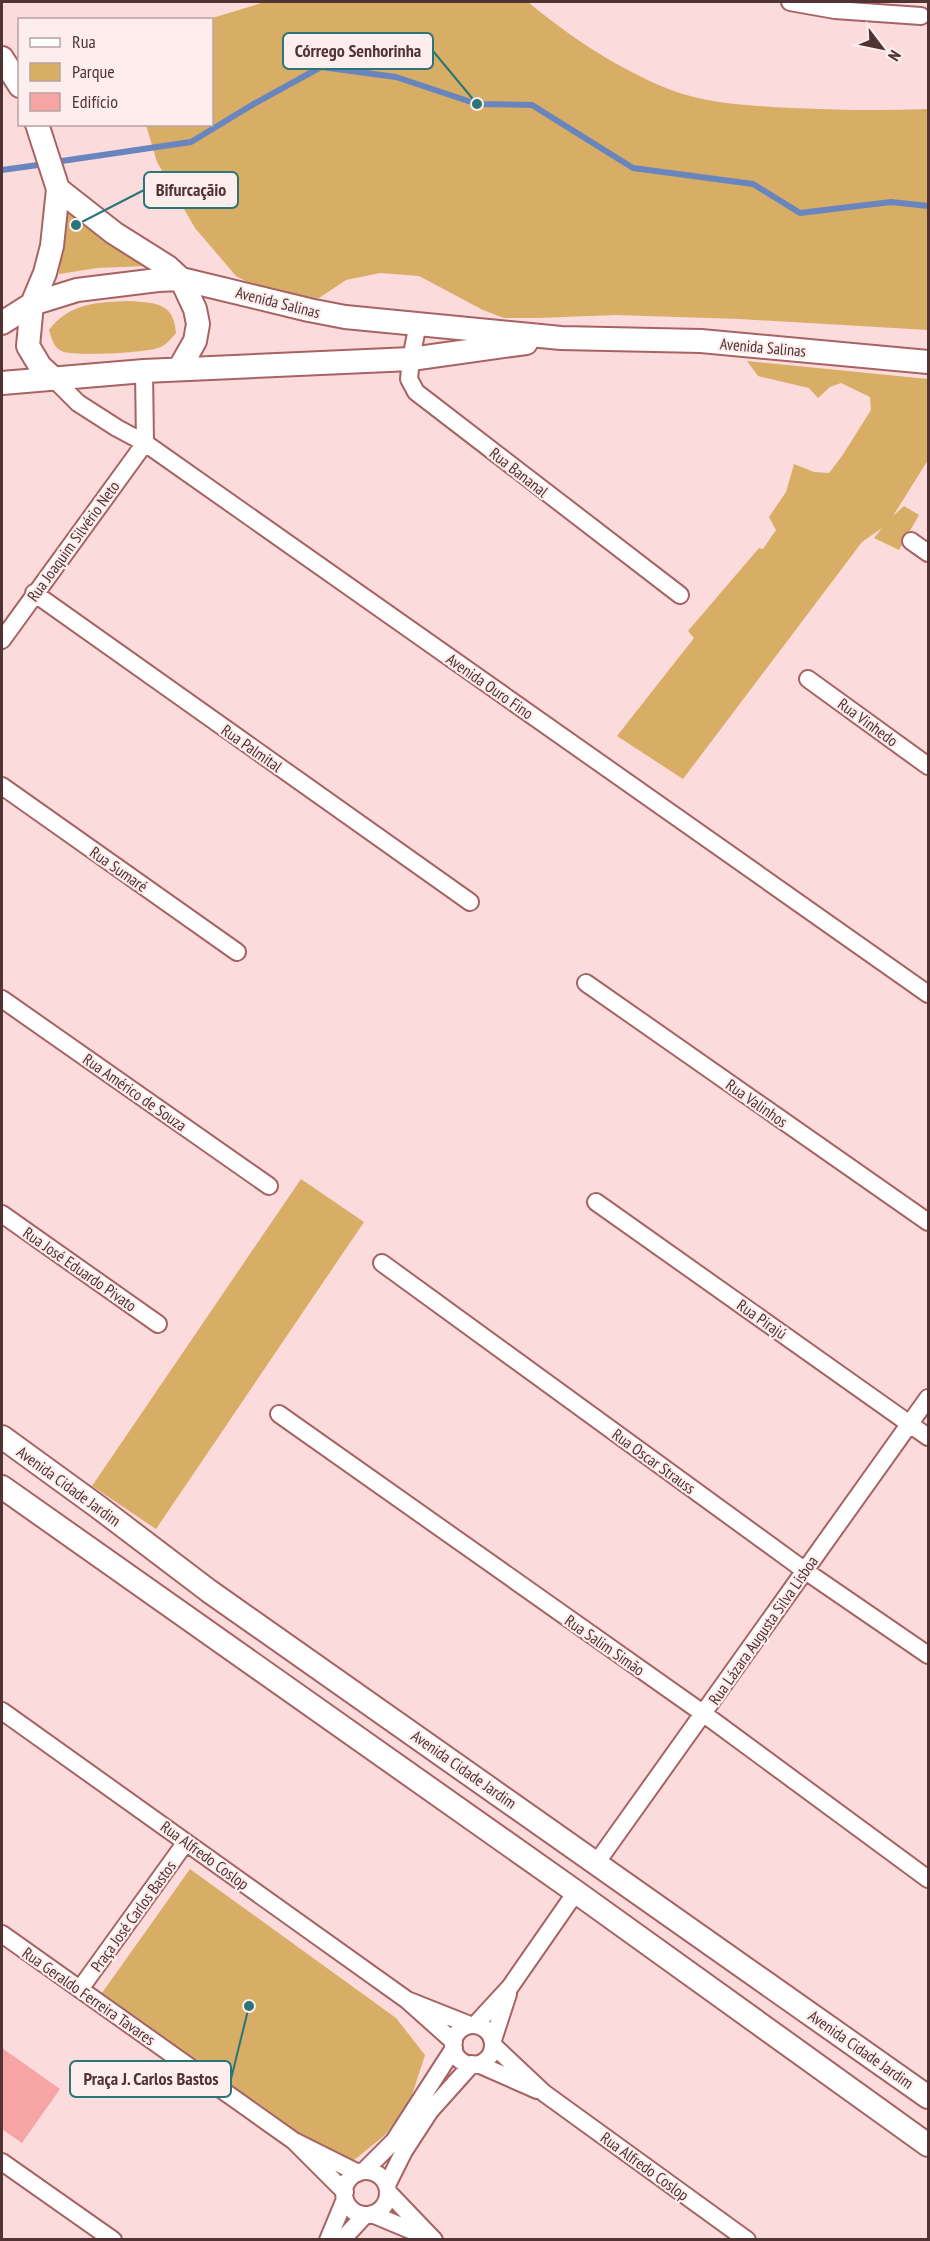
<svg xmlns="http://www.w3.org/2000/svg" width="930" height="2241" font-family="'PT Sans Narrow',sans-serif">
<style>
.green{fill:#d8ad66}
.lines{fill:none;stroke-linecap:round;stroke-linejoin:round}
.stream{stroke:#6985be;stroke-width:6}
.building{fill:#f7a4a5}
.street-casing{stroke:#a76364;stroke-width:20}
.secondary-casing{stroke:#a76364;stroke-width:26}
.street{stroke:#fff;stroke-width:16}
.secondary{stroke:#fff;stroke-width:22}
.labels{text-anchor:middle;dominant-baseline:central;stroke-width:4.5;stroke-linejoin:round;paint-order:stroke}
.street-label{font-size:16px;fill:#513333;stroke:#fdeded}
.leader{fill:none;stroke:#2a7578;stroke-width:2}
.callout-dot{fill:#2a7578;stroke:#fdeded;stroke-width:2}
.callout{fill:#fdeded;stroke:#2a7578;stroke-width:2}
.callout-label{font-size:18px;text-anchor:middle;font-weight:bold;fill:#513333}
</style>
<rect width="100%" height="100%" fill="#fbdbdb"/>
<path class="green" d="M 265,2 L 528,2 C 570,37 618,69 671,90 C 708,104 753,106 792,108 C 838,110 883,111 928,109 L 928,330 L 739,319 L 616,315 L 537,318 L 504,318 L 483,310 L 419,276 L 380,273 L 346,280 L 319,298 L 277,298 L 236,276 L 195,228 L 157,162 L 146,125 L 212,124 L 212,20 L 209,19 Z
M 65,207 L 146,266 L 97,268 L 59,274 Z
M 129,301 C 155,303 174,302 176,333 C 171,339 165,346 158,348 C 144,353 77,356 64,352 C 53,348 52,339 49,330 C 69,303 98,302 129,301 Z
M 747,361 L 928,379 L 928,460 L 893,516 L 904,506 L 919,515 L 899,550 L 874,538 L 882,528 L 862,542 L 683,779 L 617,736 L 694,638 L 688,631 L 759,548 L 763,549 L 776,530 L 769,517 L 786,492 L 794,464 L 814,472 L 829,473 L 842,456 L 871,410 L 870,397 L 841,383 L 830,387 L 818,398 L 809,388 L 758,376 Z
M 301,1179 L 364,1222 L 156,1529 L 92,1486 Z
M 190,1869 L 396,2018 L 425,2055 L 410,2101 L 385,2135 L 348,2165 L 293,2133 L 102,1993 Z"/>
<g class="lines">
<path class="stream" d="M 55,162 L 191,142 L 252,105 L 321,67 L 396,77 L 477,104 L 532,105 L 633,168 L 753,184 L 800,213 L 891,202 L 928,206
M 2,170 L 45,164"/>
</g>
<path class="building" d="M 2,2048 L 60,2089 L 22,2143 L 2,2129 Z"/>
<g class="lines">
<g class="street-casing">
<path id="street" d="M 790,2 L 835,10 L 921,16
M 418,323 L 411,359 L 409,379 L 416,392 L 680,595
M 144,371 L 145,443
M 52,377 L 78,403 L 117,428 L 145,443 L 928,994
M 911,541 L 928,553
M 34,593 L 470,902
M 2,640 L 145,443
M 808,679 L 928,766
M 2,786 L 237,952
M 586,983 L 928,1222
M 2,999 L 269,1186
M 596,1202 L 928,1437
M 2,1214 L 158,1324
M 382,1263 L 804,1570 L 928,1655
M 279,1414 L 704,1714 L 928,1879
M 2,1711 L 407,2000
M 597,1862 L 928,1398
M 2,1934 L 294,2141
M 80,1989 L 186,1842
M 475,2025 L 510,1987 L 576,1892
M453 2045a20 20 0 1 1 40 0a20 20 0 1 1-40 0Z
M 493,2040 L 508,1994
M 454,2042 L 407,2000 L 470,2025
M 493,2045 L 544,2093 L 747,2240
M 478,2064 L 537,2090
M 2,2162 L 113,2240
M 364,2171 L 394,2141 L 454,2048
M344 2193a22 22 0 1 1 44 0a22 22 0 1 1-44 0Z
M 387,2185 L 404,2151 L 430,2111 L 472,2064
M 345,2192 L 294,2141 L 358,2173
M 388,2192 L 434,2240
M 372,2214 L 427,2237
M 328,2240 L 345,2199
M 342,2240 L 365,2215"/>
</g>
<g class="secondary-casing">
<path id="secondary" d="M 2,58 L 20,86
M 37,124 L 58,189 L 52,246 L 45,273 L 32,304 L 28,346 L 40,366 L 52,377
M 58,189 L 114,233 L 168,267 L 181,279 L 195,309 L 198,324 L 195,341 L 179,369
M 2,323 L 32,304 L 77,290 L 158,280 L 181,279 L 309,310 L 345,317 L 561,338 L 701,341 L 928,362
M 2,383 L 144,371 L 411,359 L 526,343
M 2,1437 L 97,1506 L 209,1591 L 928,2097
M 2,1487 L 576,1892 L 928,2145"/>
</g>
<use href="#street" class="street"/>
<use href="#secondary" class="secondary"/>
</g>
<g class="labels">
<g class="street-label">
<text transform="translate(278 302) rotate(14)">Avenida Salinas</text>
<text transform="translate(763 347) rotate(5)">Avenida Salinas</text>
<text transform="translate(519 472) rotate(38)">Rua Bananal</text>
<text transform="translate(73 541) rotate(-54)">Rua Joaquim Silvério Neto</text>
<text transform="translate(490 686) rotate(35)">Avenida Ouro Fino</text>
<text transform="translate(868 722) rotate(36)">Rua Vinhedo</text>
<text transform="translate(252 748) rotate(35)">Rua Palmital</text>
<text transform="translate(119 869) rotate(35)">Rua Sumaré</text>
<text transform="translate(135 1092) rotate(35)">Rua Américo de Souza</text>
<text transform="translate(757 1103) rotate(35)">Rua Valinhos</text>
<text transform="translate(80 1269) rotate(35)">Rua José Eduardo Pivato</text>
<text transform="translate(762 1319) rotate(35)">Rua Pirajú</text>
<text transform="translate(654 1461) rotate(36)">Rua Oscar Strauss</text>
<text transform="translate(69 1486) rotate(36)">Avenida Cidade Jardim</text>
<text transform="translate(763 1630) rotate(-55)">Rua Lázara Augusta Silva Lisboa</text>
<text transform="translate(605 1645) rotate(35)">Rua Salim Simão</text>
<text transform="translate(464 1769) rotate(35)">Avenida Cidade Jardim</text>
<text transform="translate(205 1855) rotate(36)">Rua Alfredo Coslop</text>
<text transform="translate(133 1916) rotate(-54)">Praça José Carlos Bastos</text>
<text transform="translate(89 1996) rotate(35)">Rua Geraldo Ferreira Tavares</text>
<text transform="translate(861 2049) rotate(35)">Avenida Cidade Jardim</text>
<text transform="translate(645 2166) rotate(36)">Rua Alfredo Coslop</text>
</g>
</g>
<path class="leader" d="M477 104L433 51M76 225L144 190M249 2006L231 2079"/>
<g class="callout-dot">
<circle cx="477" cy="104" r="6"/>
<circle cx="76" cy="225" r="6"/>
<circle cx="249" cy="2006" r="6"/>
</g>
<g class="callout">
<rect x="283" y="33" width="150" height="36" rx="6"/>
<rect x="144" y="172" width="94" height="36" rx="6"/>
<rect x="70" y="2061" width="161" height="36" rx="6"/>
</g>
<g class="callout-label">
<text x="358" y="57">Córrego Senhorinha</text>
<text x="191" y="196">Bifurcaçãio</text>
<text x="151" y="2085">Praça J. Carlos Bastos</text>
</g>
<rect width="930" height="2241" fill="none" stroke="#513333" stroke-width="6"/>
<rect x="18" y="18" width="195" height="108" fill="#fdeded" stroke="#b8a3a3" stroke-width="1.5"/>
<rect x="30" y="38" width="30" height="9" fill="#ffffff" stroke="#b8a3a3" stroke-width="1.5"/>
<text x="72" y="48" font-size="18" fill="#513333">Rua</text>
<rect x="30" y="63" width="30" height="18" fill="#d8ad66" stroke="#b8a3a3" stroke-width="1.5"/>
<text x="72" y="78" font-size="18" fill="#513333">Parque</text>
<rect x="30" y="93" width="30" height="18" fill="#f7a4a5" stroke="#b8a3a3" stroke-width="1.5"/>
<text x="72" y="108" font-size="18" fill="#513333">Edifício</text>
<g transform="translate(882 48) rotate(122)" stroke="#fdeded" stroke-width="4.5" paint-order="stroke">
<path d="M0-4.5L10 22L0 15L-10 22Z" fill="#513333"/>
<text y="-9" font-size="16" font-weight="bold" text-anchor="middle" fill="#513333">N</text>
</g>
</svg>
